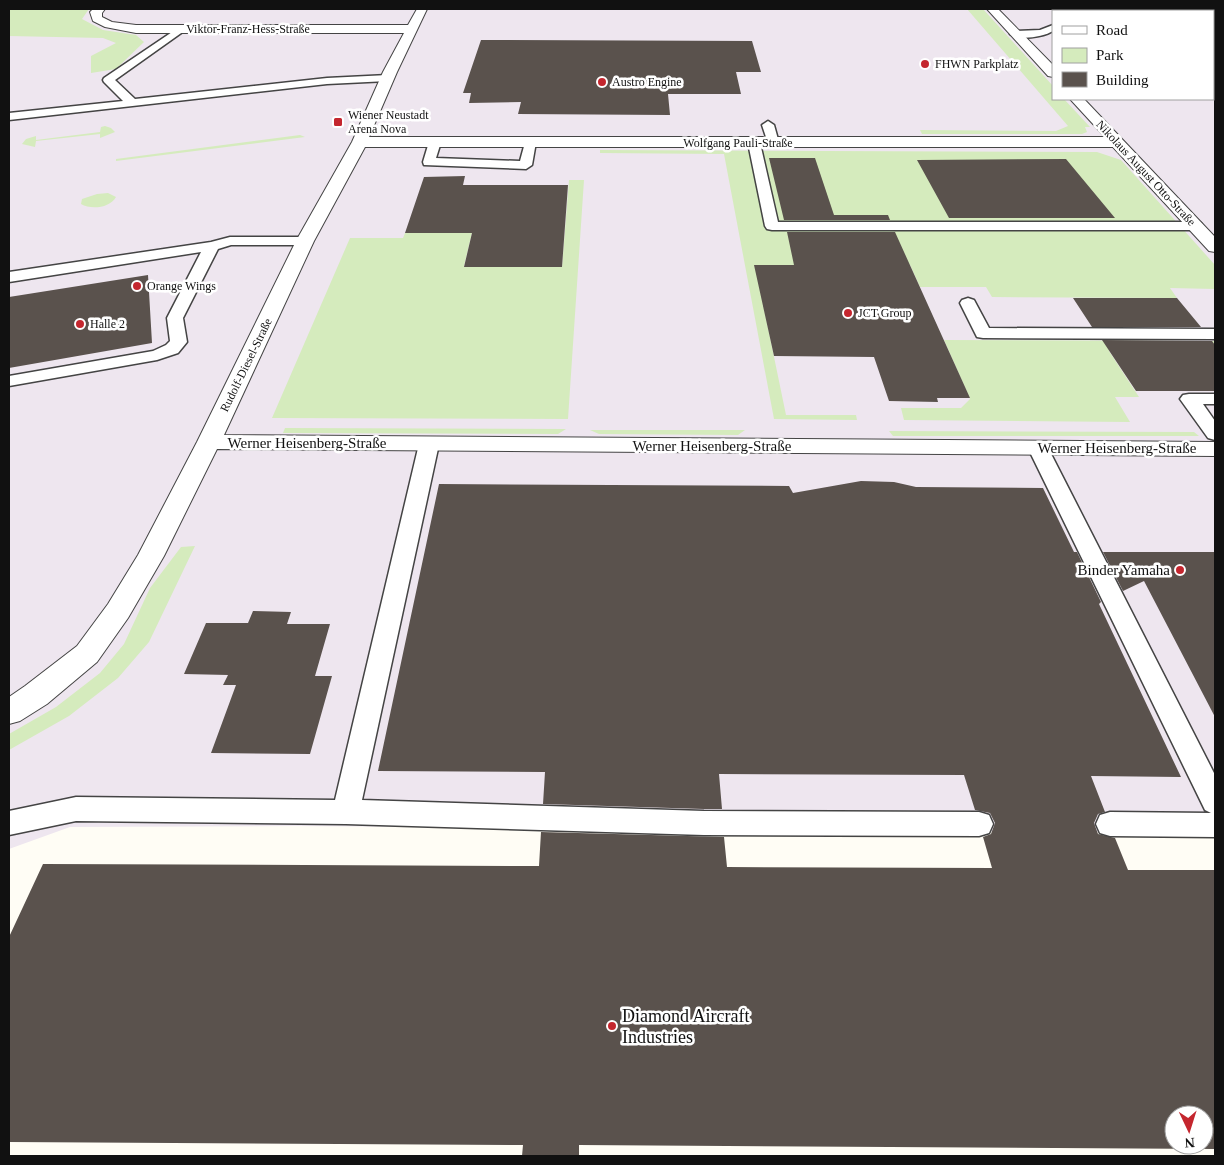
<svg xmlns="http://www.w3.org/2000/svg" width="1224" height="1165" font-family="'Times New Roman',serif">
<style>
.industrial{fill:#eee6ef;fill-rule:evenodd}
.green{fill:#d5ebbd}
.building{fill:#5a524d;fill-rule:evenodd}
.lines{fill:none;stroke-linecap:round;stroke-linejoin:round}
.service-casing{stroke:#444;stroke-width:3}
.minor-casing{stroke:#444;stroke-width:2}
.service{fill:#fff;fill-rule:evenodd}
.minor{fill:#fff;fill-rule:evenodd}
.poi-dot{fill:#c4262e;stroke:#fff;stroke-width:2}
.labels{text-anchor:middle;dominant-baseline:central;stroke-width:5;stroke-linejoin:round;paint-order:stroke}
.far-street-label{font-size:12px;fill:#111;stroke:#fff}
.far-poi-label{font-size:12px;fill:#111;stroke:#fff;text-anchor:start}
.street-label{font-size:15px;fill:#111;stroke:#fff}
.poi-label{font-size:15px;fill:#111;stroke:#fff;text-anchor:end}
.near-poi-label{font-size:18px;fill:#111;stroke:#fff;text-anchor:start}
</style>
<rect width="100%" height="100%" fill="#fffdf5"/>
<path class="industrial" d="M 9,9 L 1215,9 L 1215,833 L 296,826 L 70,827 L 9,849 ZM 1053,11 L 1213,11 L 1213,99 L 1053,99 Z"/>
<path class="green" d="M 9,9 L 89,9 L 82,19 L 103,30 L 136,35 L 144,42 L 116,69 L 91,73 L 91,56 L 116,43 L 103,38 L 9,36 Z
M 967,9 L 983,9 L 1053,86 L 1053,99 L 1064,99 L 1090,127 L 1085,127 L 1087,132 L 1082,134 L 922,134 L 920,130 L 1056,131 L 1068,126 Z
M 105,126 L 111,128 L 115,132 L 100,138 L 100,134 L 36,141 L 35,147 L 22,144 L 26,139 L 36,136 L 36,140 L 100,132 L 101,127 Z
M 300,135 L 305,137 L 116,161 L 116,159 Z
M 600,150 L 1097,152 L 1121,160 L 1215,265 L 1215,289 L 1170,288 L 1177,298 L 992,297 L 986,287 L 920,287 L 910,265 L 755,265 L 786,415 L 856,415 L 857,420 L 774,419 L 724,154 L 600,153 Z
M 569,180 L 584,180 L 568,419 L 272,418 L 350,238 L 403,238 L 405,233 L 472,233 L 464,266 L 562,267 Z
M 108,193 L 116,197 C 110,208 91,210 81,204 L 82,199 L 97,194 Z
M 944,340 L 1215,341 L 1215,351 L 1109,351 L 1139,397 L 1115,397 L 1130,422 L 904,420 L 901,408 L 961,408 L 970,399 Z
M 285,428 L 566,429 L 558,434 L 283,433 Z
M 590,430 L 745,430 L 738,435 L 599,434 Z
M 889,431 L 1194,432 L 1199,436 L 893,436 Z
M 195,546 L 149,642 L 118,678 L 69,716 L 9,750 L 9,734 L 56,707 L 100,673 L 124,644 L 150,588 L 181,547 Z"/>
<path class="building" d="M 481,40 L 752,41 L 761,72 L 736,72 L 741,94 L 668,94 L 670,115 L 518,114 L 521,102 L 469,103 L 471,93 L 463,93 Z
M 769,158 L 815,158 L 834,215 L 888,215 L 890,220 L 784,220 Z
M 1066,159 L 1115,218 L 949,218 L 917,160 Z
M 465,176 L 463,185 L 568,185 L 562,267 L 464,267 L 472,233 L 405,233 L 424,177 Z
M 787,232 L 895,232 L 970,398 L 937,398 L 938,402 L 889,401 L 874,357 L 774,356 L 754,265 L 794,265 Z
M 148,275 L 152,343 L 9,368 L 9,297 Z
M 1073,298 L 1177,298 L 1201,327 L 1092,327 Z
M 1102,340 L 1212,341 L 1215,345 L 1215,391 L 1136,391 Z
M 861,481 L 894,482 L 916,487 L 1043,488 L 1074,552 L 1077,552 L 1101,602 L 1099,604 L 1181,777 L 1091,776 L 1105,812 L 1098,814 L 1094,823 L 1098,834 L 1115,838 L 1128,870 L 1215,870 L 1215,1149 L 579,1145 L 579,1156 L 522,1156 L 523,1145 L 9,1142 L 9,937 L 43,864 L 539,866 L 541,832 L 724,837 L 727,867 L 992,868 L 983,837 L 991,834 L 995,823 L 990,813 L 975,810 L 964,775 L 719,774 L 722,809 L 704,809 L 543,804 L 545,772 L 378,771 L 439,484 L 789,486 L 793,493 ZM 1174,1115 L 1204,1115 L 1204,1145 L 1174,1145 Z
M 1103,552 L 1215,552 L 1215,717 L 1144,581 L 1123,591 Z
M 253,611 L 291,612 L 287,624 L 330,624 L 315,676 L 332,676 L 310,754 L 211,753 L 236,685 L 223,685 L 228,675 L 184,674 L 206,623 L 248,623 Z"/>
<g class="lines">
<g class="service-casing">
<path id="service" d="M 1182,9 L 1194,9 L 1196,11 L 1184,11 Z
M 1213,23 L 1215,24 L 1215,31 L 1213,30 Z
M 1053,25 L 1053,31 C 1043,37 1019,41 1010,34 L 1015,31 L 1040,30 Z
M 181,26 L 186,29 L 184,31 L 115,80 L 135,99 L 327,78 L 388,75 L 393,78 L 388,81 L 327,84 L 9,120 L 9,113 L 123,101 L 104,82 L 103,80 L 104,78 Z
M 768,121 L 774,125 L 779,143 L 777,146 L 769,146 L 762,125 Z
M 435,138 L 441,142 L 436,158 L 520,161 L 526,139 L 534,139 L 536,142 L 532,165 L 526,169 L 424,165 L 423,162 L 429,142 Z
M 754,139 L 760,143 L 778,222 L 1196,222 L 1201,223 L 1203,226 L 1201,229 L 1196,230 L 772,230 L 767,229 L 765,226 L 748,143 Z
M 230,237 L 305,237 L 310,238 L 312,241 L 310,244 L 305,245 L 231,245 L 218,249 L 183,318 L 187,342 L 178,353 L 157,360 L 9,386 L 9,376 L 153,351 L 166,345 L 170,341 L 167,318 L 201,252 L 9,282 L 9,272 L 211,242 Z
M 968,298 L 974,300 L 989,328 L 1215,329 L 1215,339 L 983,338 L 977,337 L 960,303 L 962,300 Z
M 1189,394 L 1215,394 L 1215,404 L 1203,404 L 1215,421 L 1215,440 L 1208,438 L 1180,399 L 1183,395 Z
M 429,438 L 436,440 L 439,444 L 362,800 L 704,811 L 979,812 L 989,815 L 993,824 L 989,833 L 979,836 L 704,835 L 346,824 L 76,821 L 9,835 L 9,811 L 76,797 L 335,800 L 419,444 L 422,440 Z
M 1038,442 L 1045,444 L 1048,448 L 1215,775 L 1215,837 L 1110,836 L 1100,833 L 1096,824 L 1100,815 L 1110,812 L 1211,813 L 1205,810 L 1028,448 L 1031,444 Z"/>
</g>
<g class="minor-casing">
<path id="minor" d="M 93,9 L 105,9 L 102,13 L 102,17 L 112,22 L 136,25 L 408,25 L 417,9 L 427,9 L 397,72 L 369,137 L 1105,137 L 1070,99 L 1084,99 L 1215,237 L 1215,252 L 1209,251 L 1113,147 L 365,147 L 314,241 L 224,435 L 1215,442 L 1215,456 L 217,449 L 164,556 L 128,618 L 97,662 L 47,704 L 20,721 L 9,724 L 9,697 L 25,686 L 77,646 L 108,604 L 138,555 L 197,442 L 296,241 L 352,142 L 383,72 L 404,33 L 136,33 L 105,27 L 93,21 L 90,12 Z
M 987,9 L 998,9 L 1053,65 L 1053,77 L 1048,76 Z"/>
</g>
<use href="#service" class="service"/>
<use href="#minor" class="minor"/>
</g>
<g class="poi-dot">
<circle cx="925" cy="64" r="5"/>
<circle cx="602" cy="82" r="5"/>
<rect x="333" y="117" width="10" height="10" rx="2.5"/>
<circle cx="137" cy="286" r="5"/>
<circle cx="848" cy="313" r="5"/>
<circle cx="80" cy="324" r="5"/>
<circle cx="1180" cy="570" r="5"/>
<circle cx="612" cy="1026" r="5"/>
</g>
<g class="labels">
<g class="far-street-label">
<text x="248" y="29">Viktor-Franz-Hess-Straße</text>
<text x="738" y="143">Wolfgang Pauli-Straße</text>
<text transform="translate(1146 173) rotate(47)">Nikolaus August Otto-Straße</text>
<text transform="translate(246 365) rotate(-64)">Rudolf-Diesel-Straße</text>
</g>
<g class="far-poi-label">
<text x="935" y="64">FHWN Parkplatz</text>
<text x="612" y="82">Austro Engine</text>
<text x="348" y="115">Wiener Neustadt<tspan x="348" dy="14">Arena Nova</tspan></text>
<text x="147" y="286">Orange Wings</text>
<text x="858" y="313">JCT Group</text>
<text x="90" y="324">Halle 2</text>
</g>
<g class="street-label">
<text x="307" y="443">Werner Heisenberg-Straße</text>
<text x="712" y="446">Werner Heisenberg-Straße</text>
<text x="1117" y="448">Werner Heisenberg-Straße</text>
</g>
<g class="poi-label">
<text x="1170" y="570">Binder Yamaha</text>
</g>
<g class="near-poi-label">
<text x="622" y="1016">Diamond Aircraft<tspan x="622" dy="21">Industries</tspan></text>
</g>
</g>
<rect width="1224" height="1165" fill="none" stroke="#111111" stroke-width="20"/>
<rect x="1052" y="10" width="162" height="90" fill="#ffffff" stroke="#a0a0a0"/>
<rect x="1062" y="26" width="25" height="8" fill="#ffffff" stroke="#a0a0a0"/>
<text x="1096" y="35" font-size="15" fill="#111111">Road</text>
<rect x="1062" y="48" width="25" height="15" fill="#d5ebbd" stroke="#a0a0a0"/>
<text x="1096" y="60" font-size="15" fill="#111111">Park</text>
<rect x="1062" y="72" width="25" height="15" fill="#5a524d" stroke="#a0a0a0"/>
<text x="1096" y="85" font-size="15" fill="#111111">Building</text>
<g transform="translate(1189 1130) rotate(176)"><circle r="24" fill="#ffffff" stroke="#a0a0a0"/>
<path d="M0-4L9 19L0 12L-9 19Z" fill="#c4262e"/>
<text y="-8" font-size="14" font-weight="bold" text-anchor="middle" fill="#111111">N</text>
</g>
</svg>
